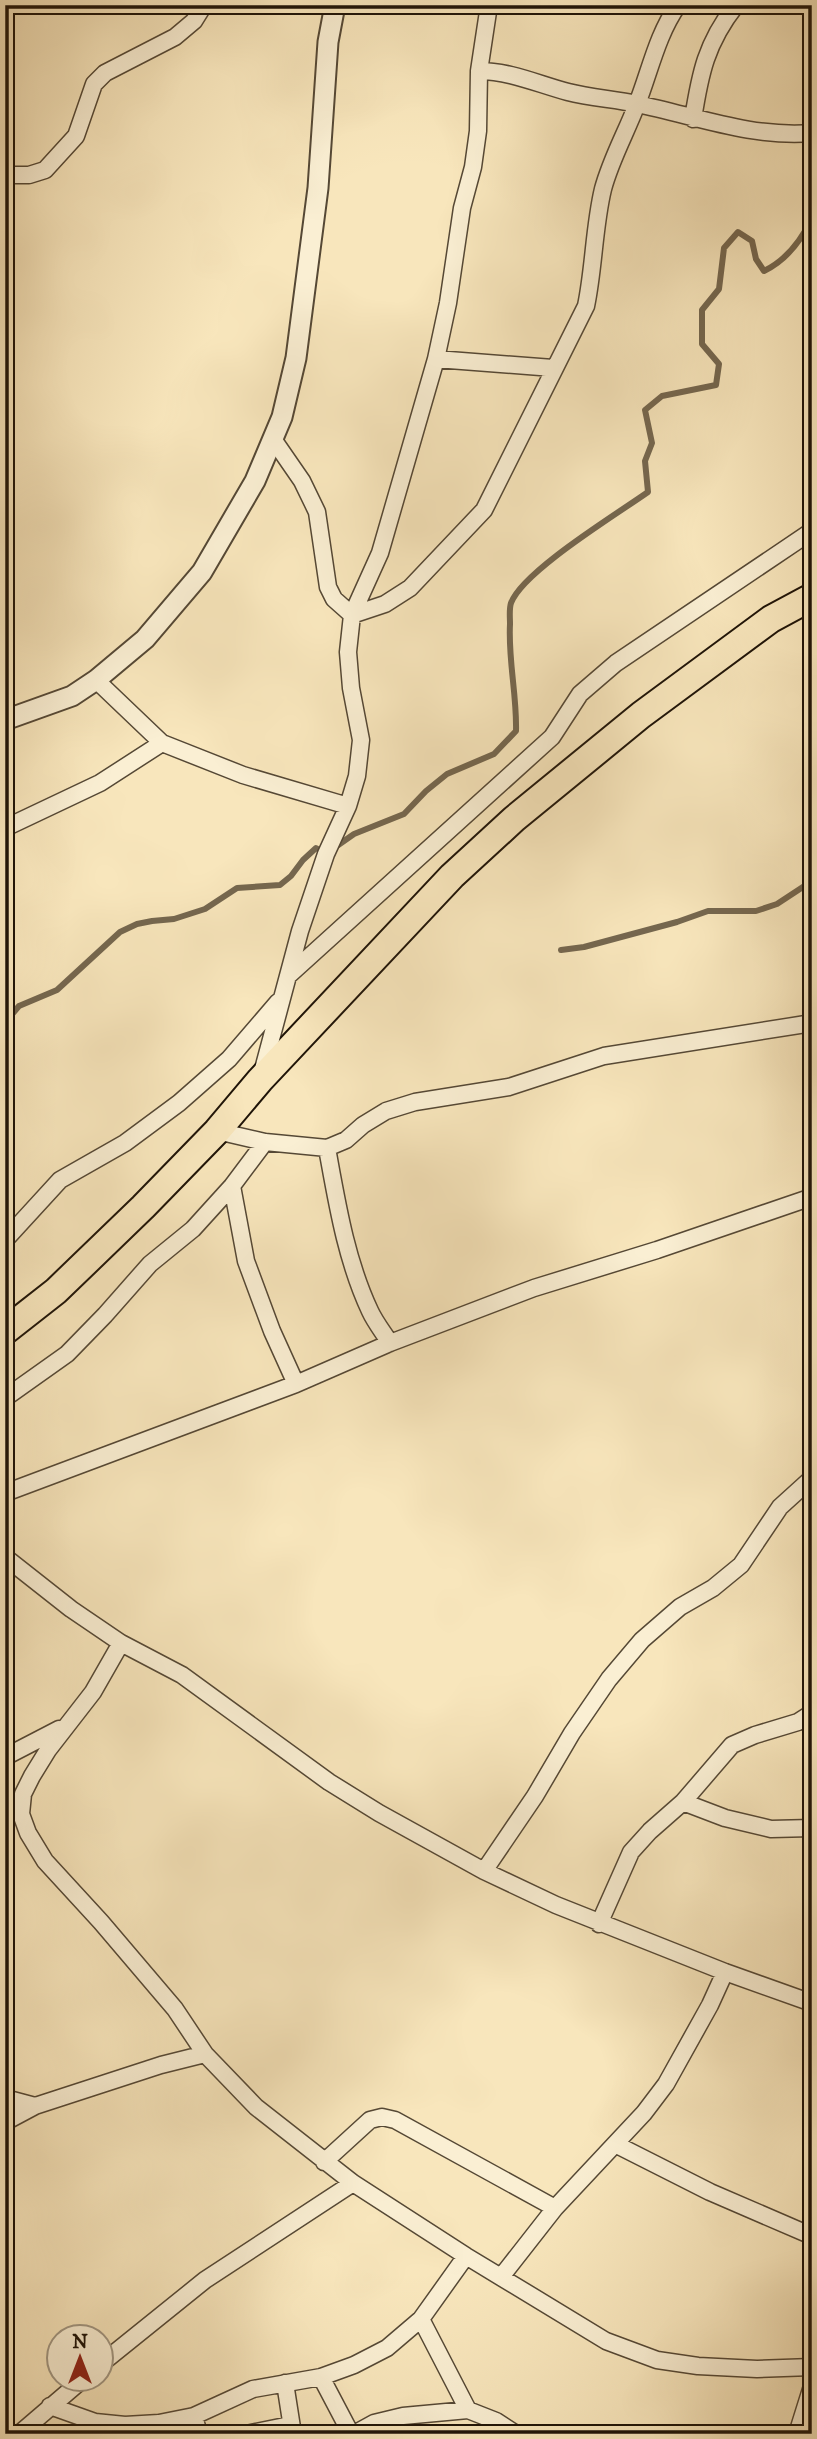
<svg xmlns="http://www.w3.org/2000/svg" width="817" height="2439" font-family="'IM FELL DW Pica',serif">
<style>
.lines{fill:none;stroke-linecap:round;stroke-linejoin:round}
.stream{stroke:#75674f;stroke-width:6}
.minor-casing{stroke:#554835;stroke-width:19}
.tertiary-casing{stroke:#554835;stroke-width:23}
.trunk-casing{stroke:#1f1408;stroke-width:30}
.minor{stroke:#faefd3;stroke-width:16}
.tertiary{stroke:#faefd3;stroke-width:19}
.trunk{stroke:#f8e6bc;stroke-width:26}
</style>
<rect width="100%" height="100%" fill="#f8e6bc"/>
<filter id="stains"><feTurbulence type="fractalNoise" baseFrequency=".00286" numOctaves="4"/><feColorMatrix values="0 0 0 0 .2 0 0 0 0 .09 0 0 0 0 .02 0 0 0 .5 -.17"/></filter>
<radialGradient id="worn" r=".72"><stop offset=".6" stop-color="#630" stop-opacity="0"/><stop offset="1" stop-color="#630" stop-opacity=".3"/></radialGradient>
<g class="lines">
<path class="stream" d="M 334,848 L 354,834 L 404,814 L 426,791 L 447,774 L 494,754 L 516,731 C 517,695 508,660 510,624 C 510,617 509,609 511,603 C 523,571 617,514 648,492 L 645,461 L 652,443 L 645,410 L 662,396 L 716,385 L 719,364 L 702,344 L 702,310 L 719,289 L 724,248 L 738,232 L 752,241 L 756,259 L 764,271 C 787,260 801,241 812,218
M 561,950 L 584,947 L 677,922 L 708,911 L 756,911 L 777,904 L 812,881
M 5,1053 L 12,1049 L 12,1033 L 8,1019 L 19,1006 L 57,990 L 120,932 L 137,924 L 152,921 L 174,919 L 205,909 L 237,888 L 280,885 L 291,876 L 303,860 L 316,848 L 325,853"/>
<g class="minor-casing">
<path id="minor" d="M 479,71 C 510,71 538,84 568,92 C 591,98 614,99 637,104 C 696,116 751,138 812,133
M 693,119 C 700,74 706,43 736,5
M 5,175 L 29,175 L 45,170 L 76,136 L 94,84 L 105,73 L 175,37 L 194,21 L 204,5
M 436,359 L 553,368
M 273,439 L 302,481 L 317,512 L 328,587 L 334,599 L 352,615 L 385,604 L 410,588 L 484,510 L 586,306 C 594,268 594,226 603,189 C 611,159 626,133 637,104 C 650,71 657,35 678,5
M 96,680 L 162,743 L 243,775 L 348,806
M 5,828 L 100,783 L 162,743
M 288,976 L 552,737 L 580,694 L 616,663 L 812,531
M 262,1073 L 300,931 L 326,854 L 348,806 L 357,776 L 361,740 L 351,688 L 348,652 L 352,615 L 380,553 L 436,359 L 448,303 L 462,208 L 473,167 L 478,131 L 479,71 L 489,5
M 217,1131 L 265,1142 L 327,1148 L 346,1140 L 363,1125 L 386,1111 L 415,1102 L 509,1087 L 604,1056 L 812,1023
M 327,1148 C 337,1203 346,1260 370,1311 C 375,1322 383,1332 390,1343
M 232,1186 L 246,1261 L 272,1331 L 296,1384
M 5,1240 L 60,1180 L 125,1143 L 179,1103 L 229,1059 L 278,1002
M 5,1398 L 67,1354 L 105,1315 L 150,1264 L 193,1229 L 232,1186 L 265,1142
M 5,1493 L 296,1384 L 390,1343 L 534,1288 L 657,1250 L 812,1197
M 5,1557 L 71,1609 L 121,1643 L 182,1675 L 329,1782 L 379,1813 L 484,1871 L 556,1905 L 725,1972 L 812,2003
M 121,1643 L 93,1692 L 48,1750 L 32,1776 L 23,1794 L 21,1814 L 28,1833 L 45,1861 L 101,1922 L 175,2009 L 205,2054 L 256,2107 L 353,2183 L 466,2256 L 606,2341 L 657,2360 L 698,2366 L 757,2369 L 812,2367
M 5,1757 L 59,1729
M 683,1802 L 725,1818 L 771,1829 L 812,1828
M 484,1871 L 535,1796 L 572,1733 L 609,1679 L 642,1640 L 680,1607 L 713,1588 L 741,1565 L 780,1507 L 812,1478
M 599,1924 L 631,1852 L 650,1831 L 683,1802 L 732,1745 L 755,1735 L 798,1722 L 812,1713
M 5,2098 L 35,2106
M 5,2122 L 35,2106 L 161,2065 L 205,2054
M 615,2144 L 710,2192 L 812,2236
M 324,2162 L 370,2120 L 382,2117 L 395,2120 L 555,2208
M 501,2277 L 555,2208 L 644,2113 L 666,2084 L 710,2005 L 725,1972
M 421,2319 L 468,2410
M 102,2363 L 205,2280 L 353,2183
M 321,2377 L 351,2434
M 285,2383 L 293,2434
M 50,2406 L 95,2422 L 125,2425 L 159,2423 L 194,2416 L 253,2389 L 321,2377 L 354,2365 L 387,2348 L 421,2319 L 466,2256
M 194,2416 L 199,2434
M 19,2434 L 82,2380
M 246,2434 L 290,2425
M 354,2434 L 374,2423 L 403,2416 L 468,2410 L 496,2421 L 516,2434
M 797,2434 L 812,2386"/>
</g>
<g class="tertiary-casing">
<path id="tertiary" d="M 5,720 L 72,696 L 96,680 L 145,639 L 202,572 L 255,481 L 282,417 L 296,358 L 318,188 L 328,42 L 335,5"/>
</g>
<g class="trunk-casing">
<path id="trunk" d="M 5,1331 L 56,1291 L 143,1207 L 217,1131 L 260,1080 L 452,876 L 514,819 L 641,715 L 771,619 L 812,597"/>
</g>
<use href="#minor" class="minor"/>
<use href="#tertiary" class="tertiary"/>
<use href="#trunk" class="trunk"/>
</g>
<rect width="817" height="2439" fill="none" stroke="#f8e6bc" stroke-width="28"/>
<rect x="7" y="7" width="803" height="2425" fill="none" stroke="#1f1408" stroke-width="3.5"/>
<rect x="14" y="14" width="789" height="2411" fill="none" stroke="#1f1408" stroke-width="2"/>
<g transform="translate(80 2358)"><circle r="33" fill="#faefd3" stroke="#a29782" stroke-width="2"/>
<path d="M0-5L12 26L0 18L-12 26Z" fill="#8f2418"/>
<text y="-10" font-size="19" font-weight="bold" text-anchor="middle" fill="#1f1408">N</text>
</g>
<rect width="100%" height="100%" filter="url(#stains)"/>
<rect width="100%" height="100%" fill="url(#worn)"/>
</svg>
